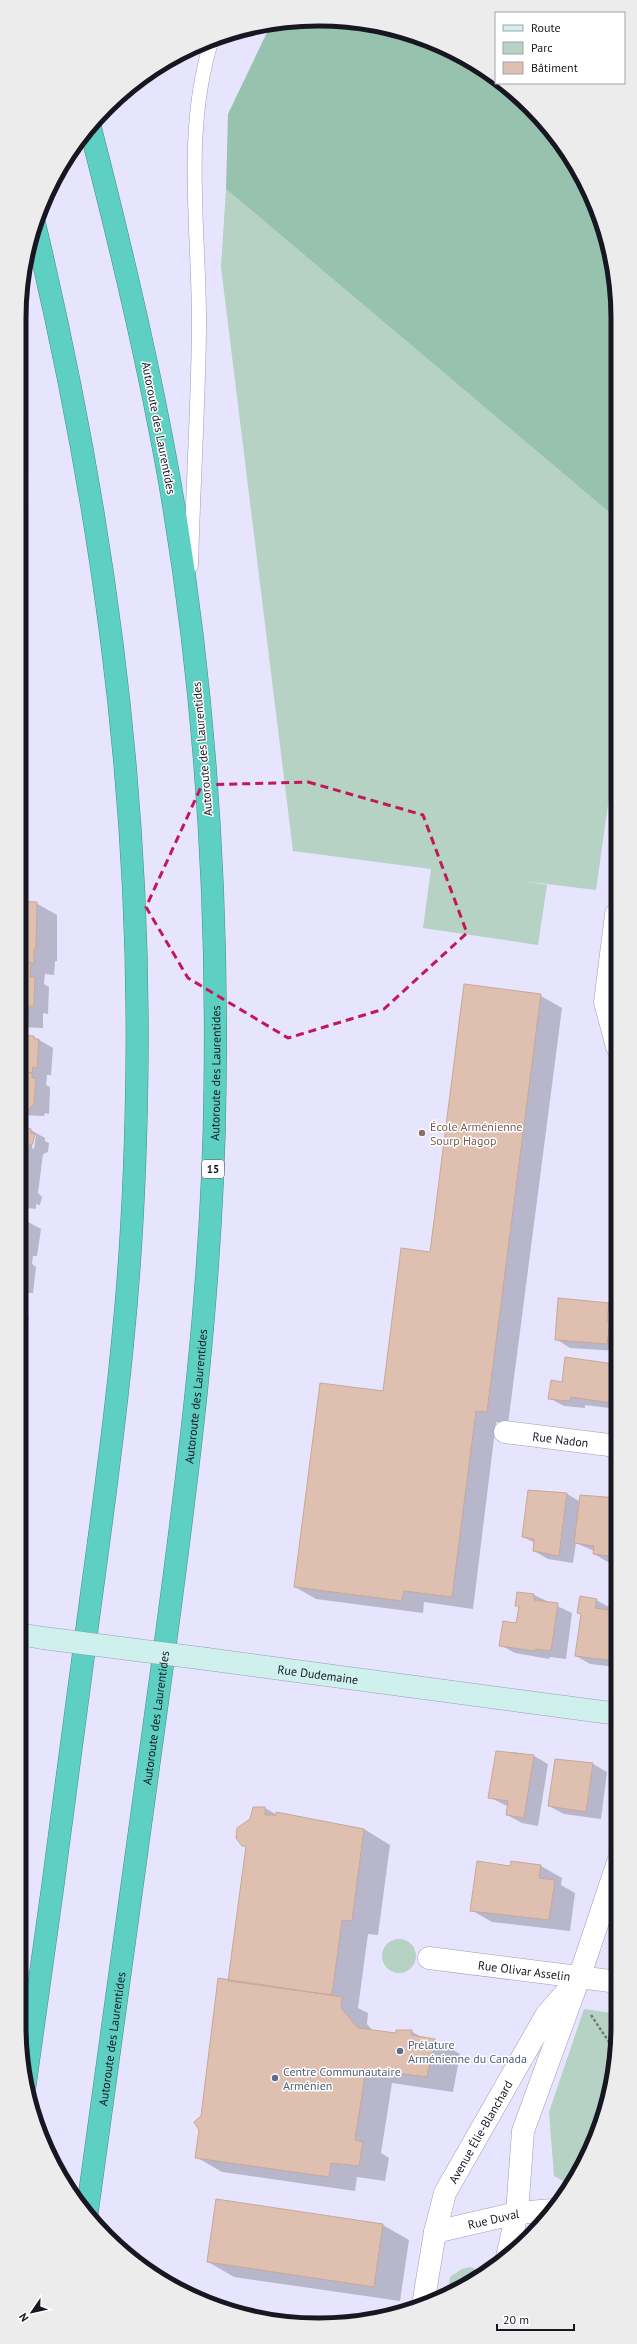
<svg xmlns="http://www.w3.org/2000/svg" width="637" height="2344" font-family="'PT Sans',sans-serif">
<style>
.green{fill:#b5d2c4}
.forest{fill:#97c3ae}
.shadow{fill:#0003;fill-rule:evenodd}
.building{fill:#dfbfb0;stroke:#c7a89a}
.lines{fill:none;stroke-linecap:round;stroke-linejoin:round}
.lane-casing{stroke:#9f9bb7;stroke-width:15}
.street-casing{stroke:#9f9bb7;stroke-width:23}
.secondary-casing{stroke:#9f9bb7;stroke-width:23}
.highway-casing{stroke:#458f8a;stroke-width:23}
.path{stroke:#787687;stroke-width:2.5;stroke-dasharray:3 2;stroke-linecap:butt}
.lane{stroke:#fff;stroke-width:14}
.street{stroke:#fff;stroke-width:22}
.secondary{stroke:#cef1ed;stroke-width:22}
.highway{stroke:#5dcfc3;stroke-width:22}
.secondary-bridge-casing{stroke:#9f9bb7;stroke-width:23;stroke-linecap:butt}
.secondary-bridge{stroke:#cef1ed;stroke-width:22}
.marked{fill:none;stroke:#c2185b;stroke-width:3;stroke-dasharray:8 5;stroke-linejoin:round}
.education-dot{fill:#8d6e63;stroke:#fff;stroke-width:1.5}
.service-dot{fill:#5c6f8a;stroke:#fff;stroke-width:1.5}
.labels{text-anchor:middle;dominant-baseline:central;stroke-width:3;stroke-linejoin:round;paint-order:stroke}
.shield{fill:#fff;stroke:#5d5d64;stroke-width:1}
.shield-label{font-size:11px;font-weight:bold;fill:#181721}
.street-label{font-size:12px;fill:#181721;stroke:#fff}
.education-label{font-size:12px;fill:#785e54;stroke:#fff;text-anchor:start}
.service-label{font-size:12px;fill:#4e5e75;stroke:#fff;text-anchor:start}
.rim{fill:none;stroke:#181721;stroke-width:5}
</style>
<rect width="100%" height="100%" fill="#e7e4fd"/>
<path class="green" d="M 226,189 L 616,518 L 616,748 L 596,890 L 522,881 L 547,885 L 538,945 L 423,928 L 431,869 L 293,851 L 221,267 Z
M382 1956a17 17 0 1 1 34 0a17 17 0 1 1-34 0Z
M 584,2009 L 618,2014 L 612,2084 L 578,2175 L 573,2182 L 567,2183 L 554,2176 L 549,2112 Z
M 471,2267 L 483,2273 L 448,2291 L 450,2277 L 462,2269 Z"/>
<path class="forest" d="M 318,19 L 377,25 L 468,59 L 544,121 L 587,186 L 615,280 L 616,518 L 226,189 L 228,114 L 271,24 Z"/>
<path class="shadow" d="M 19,902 L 36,903 L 57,915 L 57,961 L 55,961 L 54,975 L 45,974 L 44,984 L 49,987 L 48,1014 L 43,1013 L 43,1028 L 19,1027 Z
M 541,996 L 562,1008 L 508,1424 L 496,1422 L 473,1609 L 424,1602 L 423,1613 L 316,1599 L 295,1587 L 384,1392 L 431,1253 Z
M 19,1036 L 34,1037 L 53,1048 L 51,1075 L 47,1075 L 46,1085 L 50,1087 L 49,1114 L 45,1113 L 44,1116 L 19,1115 Z
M 19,1128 L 31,1130 L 45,1138 L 45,1141 L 49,1143 L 48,1152 L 43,1154 L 38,1193 L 42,1197 L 40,1205 L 36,1204 L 36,1209 L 19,1207 ZM 34,1135 L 36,1135 L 34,1149 L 32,1148 Z
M 19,1217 L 41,1229 L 37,1256 L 33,1256 L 32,1264 L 36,1267 L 33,1293 L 28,1293 L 28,1296 L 19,1296 Z
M 608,1304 L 617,1309 L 617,1351 L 570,1348 L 556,1339 ZM 607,1309 L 609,1309 L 608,1326 L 606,1326 Z
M 19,1308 L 29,1316 L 26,1342 L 22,1342 L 21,1353 L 24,1355 L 20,1381 Z
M 614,1364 L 617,1366 L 617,1409 L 585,1405 L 585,1408 L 564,1406 L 549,1398 L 562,1383 Z
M 567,1494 L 581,1502 L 598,1499 L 598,1496 L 617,1499 L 617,1563 L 608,1562 L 594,1554 L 594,1551 L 576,1543 L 573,1563 L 548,1559 L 534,1551 L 535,1543 L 523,1537 Z
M 534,1595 L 572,1613 L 566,1659 L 550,1657 L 549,1659 L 515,1653 L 500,1645 L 517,1624 L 520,1607 L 516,1605 Z
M 596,1600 L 611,1608 L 610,1611 L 617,1612 L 617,1667 L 590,1664 L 576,1656 L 582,1615 L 578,1613 Z
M 513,1752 L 534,1756 L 548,1764 L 538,1826 L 522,1823 L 507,1815 L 509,1807 L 489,1797 Z
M 556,1761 L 593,1764 L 607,1772 L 601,1819 L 564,1814 L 549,1806 Z
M 265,1808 L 277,1815 L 364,1829 L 390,1845 L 378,1935 L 368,1934 L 358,2008 L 368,2013 L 367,2024 L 373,2031 L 397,2034 L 411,2031 L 423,2038 L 434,2039 L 460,2054 L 453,2092 L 392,2083 L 381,2153 L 389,2158 L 385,2181 L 357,2177 L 355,2191 L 222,2172 L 196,2157 L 229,1982 L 247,1847 L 243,1845 Z
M 512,1862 L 541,1866 L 562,1878 L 561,1885 L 575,1893 L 570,1931 L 492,1922 L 471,1910 L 511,1867 Z
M 217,2200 L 383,2225 L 409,2240 L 400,2301 L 234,2277 L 208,2262 Z"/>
<path class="building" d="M 19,901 L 37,902 L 36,949 L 34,949 L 34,963 L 19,962 Z
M 19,962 L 31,963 L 30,977 L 35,977 L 34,1006 L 29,1006 L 28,1021 L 19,1020 Z
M 464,984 L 541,994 L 487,1412 L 476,1411 L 452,1597 L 404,1591 L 402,1601 L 294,1587 L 320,1383 L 383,1391 L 401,1248 L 430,1252 Z
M 19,1035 L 34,1036 L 34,1039 L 39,1039 L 37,1068 L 33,1067 L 32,1073 L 19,1072 Z
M 19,1072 L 32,1073 L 32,1078 L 36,1078 L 34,1106 L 31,1106 L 30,1109 L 19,1108 Z
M 19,1127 L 31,1129 L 31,1133 L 35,1134 L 33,1143 L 29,1146 L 26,1166 L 19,1165 Z
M 19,1165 L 26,1166 L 24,1184 L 27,1188 L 26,1198 L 22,1197 L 21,1201 L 19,1201 Z
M 19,1216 L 26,1220 L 23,1248 L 19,1248 Z
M 19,1257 L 22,1258 L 19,1281 Z
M 558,1298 L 609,1303 L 607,1321 L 610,1321 L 607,1344 L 555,1340 Z
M 565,1357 L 614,1364 L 611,1403 L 571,1397 L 570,1401 L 548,1399 L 551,1380 L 562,1382 Z
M 528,1490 L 567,1493 L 559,1556 L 533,1551 L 534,1539 L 522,1537 Z
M 580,1495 L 617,1498 L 613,1536 L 617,1536 L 617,1557 L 593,1554 L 594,1546 L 574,1543 Z
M 517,1592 L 534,1594 L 534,1600 L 558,1603 L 551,1651 L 535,1649 L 535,1651 L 499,1646 L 503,1621 L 516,1623 L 519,1606 L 515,1606 Z
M 580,1596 L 597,1599 L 595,1608 L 617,1611 L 617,1636 L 614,1661 L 575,1656 L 581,1614 L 577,1613 Z
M 496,1751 L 534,1755 L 524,1818 L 506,1815 L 508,1801 L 488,1798 Z
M 555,1759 L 593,1763 L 586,1812 L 548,1806 Z
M 253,1807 L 265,1807 L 265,1815 L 276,1815 L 276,1812 L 364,1829 L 352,1921 L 342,1920 L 332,1995 L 228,1981 L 246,1846 L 242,1846 L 236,1838 L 237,1828 L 250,1819 Z
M 477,1861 L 510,1866 L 511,1861 L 541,1865 L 539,1878 L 555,1880 L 549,1920 L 470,1911 Z
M 218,1978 L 342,1997 L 341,2008 L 358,2028 L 396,2033 L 396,2030 L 412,2030 L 411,2035 L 435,2039 L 427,2077 L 366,2069 L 355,2140 L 363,2142 L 359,2166 L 331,2163 L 329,2177 L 195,2158 L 199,2130 L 194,2122 L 201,2116 Z
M 216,2199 L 383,2224 L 374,2287 L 207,2262 Z"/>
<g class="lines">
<g class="lane-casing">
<path id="lane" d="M 191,566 C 193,487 198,409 199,330 C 200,234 182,133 212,39"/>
</g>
<g class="street-casing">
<g id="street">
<path d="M 616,914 L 605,1002 L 617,1047"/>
<path id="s1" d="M 505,1432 L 617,1446"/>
<path id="s2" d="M 429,1958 L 618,1982"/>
<path id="s3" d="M 435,2232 L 517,2213 L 553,2210"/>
<path d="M 507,2257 L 517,2213 L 523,2131 L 579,1978 L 618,1862"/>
<path id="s4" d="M 423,2305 L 435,2232 L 445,2193 L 547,2014 L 570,1988"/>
</g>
</g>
<g class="secondary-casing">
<g id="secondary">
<path d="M 19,1634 L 43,1638"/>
<path id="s5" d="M 207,1659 L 618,1714"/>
</g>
</g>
<g class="highway-casing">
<g id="highway">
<path d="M 25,2085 C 47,1933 67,1780 87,1628 C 100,1531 114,1435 123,1338 C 132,1248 136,1156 137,1065 C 140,780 101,503 35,226"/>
<path id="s6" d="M 87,2213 C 113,2032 137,1850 162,1668 C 188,1476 213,1284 215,1089 C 218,885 204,679 169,478 C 148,360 120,243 90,127"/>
</g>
</g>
<path class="path" d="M 591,2015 L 615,2051"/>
<use href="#lane" class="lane"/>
<use href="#street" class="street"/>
<use href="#secondary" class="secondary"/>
<use href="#highway" class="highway"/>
<g class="secondary-bridge-casing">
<path id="secondary-bridge" d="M 43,1638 L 207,1659"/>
</g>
<use href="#secondary-bridge" class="secondary-bridge"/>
</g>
<path class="marked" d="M 308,782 L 423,815 L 467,933 L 384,1009 L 288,1038 L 188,978 L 146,907 L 202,785 Z"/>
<circle class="education-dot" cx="422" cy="1133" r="4"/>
<g class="service-dot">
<circle cx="400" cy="2051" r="4"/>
<circle cx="275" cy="2078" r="4"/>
</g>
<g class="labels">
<rect class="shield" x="202" y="1160" width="22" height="18" rx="3"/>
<g class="shield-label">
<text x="213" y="1169">15</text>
</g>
<g class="street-label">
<text transform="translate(159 428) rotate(79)">Autoroute des Laurentides</text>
<text transform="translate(202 749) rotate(-95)">Autoroute des Laurentides</text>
<text stroke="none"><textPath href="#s6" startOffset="1148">Autoroute des Laurentides</textPath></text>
<text stroke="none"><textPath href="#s6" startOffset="824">Autoroute des Laurentides</textPath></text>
<text stroke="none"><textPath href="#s1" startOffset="56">Rue Nadon</textPath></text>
<text stroke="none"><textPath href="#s5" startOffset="112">Rue Dudemaine</textPath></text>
<text stroke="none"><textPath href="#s6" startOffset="500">Autoroute des Laurentides</textPath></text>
<text stroke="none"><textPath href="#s2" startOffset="96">Rue Olivar Asselin</textPath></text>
<text stroke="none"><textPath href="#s6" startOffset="176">Autoroute des Laurentides</textPath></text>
<text stroke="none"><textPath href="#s4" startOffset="185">Avenue Élie-Blanchard</textPath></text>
<text stroke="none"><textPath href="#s3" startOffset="60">Rue Duval</textPath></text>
</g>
<g class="education-label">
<text x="430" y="1126">École Arménienne<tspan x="430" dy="14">Sourp Hagop</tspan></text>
</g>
<g class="service-label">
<text x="408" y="2044">Prélature<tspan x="408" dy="14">Arménienne du Canada</tspan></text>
<text x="283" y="2071">Centre Communautaire<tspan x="283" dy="14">Arménien</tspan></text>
</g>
</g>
<path d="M0 0H637V2344H0ZM318 26H319A292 292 0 0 1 611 318V2026A292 292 0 0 1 319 2318H318A292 292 0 0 1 26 2026V318A292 292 0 0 1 318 26Z" fill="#edeced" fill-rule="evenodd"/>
<path class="rim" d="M318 26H319A292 292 0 0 1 611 318V2026A292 292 0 0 1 319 2318H318A292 292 0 0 1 26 2026V318A292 292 0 0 1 318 26Z"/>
<rect x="495" y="12" width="130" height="72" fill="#ffffff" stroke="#a3a2a6"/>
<rect x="503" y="25" width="20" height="6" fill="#cef1ed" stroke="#a3a2a6"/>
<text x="531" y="32" font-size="12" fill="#181721">Route</text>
<rect x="503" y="42" width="20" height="12" fill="#b5d2c4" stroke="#a3a2a6"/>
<text x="531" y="52" font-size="12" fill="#181721">Parc</text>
<rect x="503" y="62" width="20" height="12" fill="#dfbfb0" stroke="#a3a2a6"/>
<text x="531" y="72" font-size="12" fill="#181721">Bâtiment</text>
<g transform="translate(32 2312) rotate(236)" stroke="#ffffff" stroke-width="3" paint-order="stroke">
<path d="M0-3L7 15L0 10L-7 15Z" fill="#181721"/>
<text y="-6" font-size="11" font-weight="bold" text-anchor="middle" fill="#181721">N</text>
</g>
<path d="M497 2324v6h77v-6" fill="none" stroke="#181721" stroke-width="2"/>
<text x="503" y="2324" font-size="12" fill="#181721" stroke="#ffffff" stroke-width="3" paint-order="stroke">20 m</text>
</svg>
